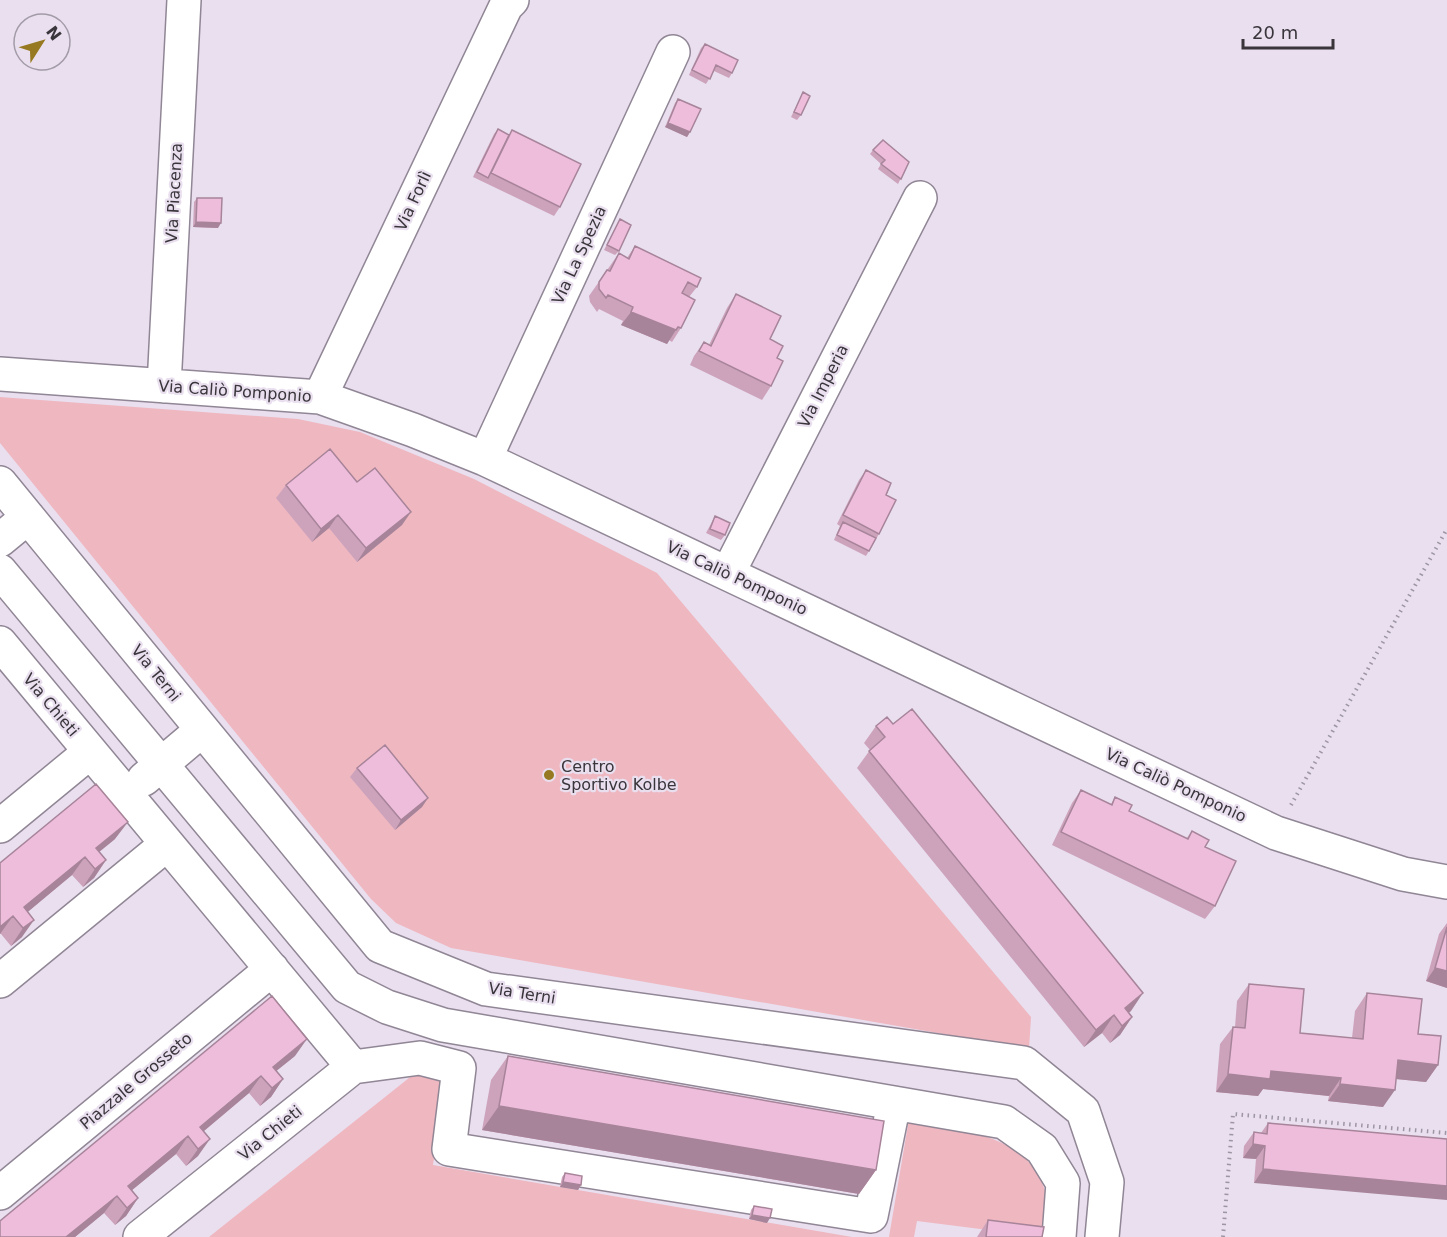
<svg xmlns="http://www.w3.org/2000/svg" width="1447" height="1237" font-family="'DejaVu Sans',sans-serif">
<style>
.green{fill:#efb7c0}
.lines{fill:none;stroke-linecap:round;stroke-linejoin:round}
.minor-casing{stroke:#908695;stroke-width:36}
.path{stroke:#9d96a2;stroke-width:4;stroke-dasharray:1.5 4.5;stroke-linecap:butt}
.minor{stroke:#fff;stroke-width:33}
.wall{fill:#cda3bc}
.shaded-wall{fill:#a78499}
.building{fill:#eebddb;stroke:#a78499;stroke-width:1.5}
.poi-dot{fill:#967921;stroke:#e9dfef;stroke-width:2}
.labels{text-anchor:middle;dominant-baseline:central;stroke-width:4.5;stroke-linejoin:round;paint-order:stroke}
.street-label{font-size:16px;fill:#39353b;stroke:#e9dfef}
.poi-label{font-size:16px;fill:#39353b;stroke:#e9dfef;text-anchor:start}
</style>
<rect width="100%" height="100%" fill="#e9dfef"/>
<path class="green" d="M 0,397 L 298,419 L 360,432 L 474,479 L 657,573 L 1031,1017 L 1029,1049 L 451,948 L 396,923 L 371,899 L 0,443 Z
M 419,1070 L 446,1076 L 433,1165 L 852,1237 L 209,1237 Z
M 909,1119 C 959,1130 1032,1134 1046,1195 C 1049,1207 1045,1224 1044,1237 L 917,1221 L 914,1237 L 889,1237 Z"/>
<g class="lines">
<g class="minor-casing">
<path id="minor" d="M 0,374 L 320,397 L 413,430 L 485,459 L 1276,833 L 1403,874 L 1447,882
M 164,386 L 184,0
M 320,397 L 506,6 L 512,0
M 485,459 L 673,52
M 0,483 L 380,946 L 486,989 L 1024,1063 L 1083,1111 L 1107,1182 L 1102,1237
M 0,540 L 28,517
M 0,571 L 347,987 L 387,1007 L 443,1025 L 1004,1122 L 1042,1149 L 1063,1183 L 1059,1237
M 728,573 L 920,198
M 0,643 L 353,1067 L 140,1237
M 144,779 L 202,730
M 0,826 L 90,752
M 0,981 L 167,844
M 353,1067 L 420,1058 L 459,1068 L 449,1149 L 871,1216 L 894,1103
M 0,1193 L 272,969"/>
</g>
<path class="path" d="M 1291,805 L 1447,529
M 1223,1237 L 1233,1114 L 1447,1133"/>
<use href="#minor" class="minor"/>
</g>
<path class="wall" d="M 705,44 L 732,73 L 729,78 L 714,71 L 706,84 L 689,75 L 701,48 Z
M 803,92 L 801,115 L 797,120 L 791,117 Z
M 678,99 L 690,132 L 687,137 L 665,127 L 675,103 Z
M 498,129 L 509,135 L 512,130 L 560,207 L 554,216 L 473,177 L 494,134 Z
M 873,150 L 909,162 L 898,184 L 878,169 L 881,164 L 870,154 Z
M 197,198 L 218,228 L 193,227 L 194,202 Z
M 620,219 L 619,251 L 615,255 L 604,250 Z
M 635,246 L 697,287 L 689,297 L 681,328 L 672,342 L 669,340 L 667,344 L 621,325 L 623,321 L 599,309 L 597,312 L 590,302 L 589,296 L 619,253 L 627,258 Z
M 736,294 L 770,339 L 777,358 L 771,386 L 762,400 L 690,365 L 694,356 L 704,342 L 709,345 L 727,308 Z
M 866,470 L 886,495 L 879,534 L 866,556 L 834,540 L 840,526 L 837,524 L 859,480 Z
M 357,482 L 402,525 L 357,562 L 329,528 L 312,542 L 276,498 L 286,485 Z
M 715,516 L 725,535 L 721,540 L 706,533 Z
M 876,726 L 1131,1011 L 1128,1013 L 1132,1017 L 1120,1035 L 1110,1043 L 1102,1033 L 1084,1047 L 857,768 L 870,750 L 864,743 Z
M 357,768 L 428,798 L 422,807 L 395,830 L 350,777 Z
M 1081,790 L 1111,804 L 1115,797 L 1129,811 L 1186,839 L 1192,831 L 1205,847 L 1215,906 L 1205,919 L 1052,845 L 1072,803 Z
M 115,839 L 99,852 L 106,860 L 94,878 L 83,887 L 72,875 L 27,912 L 22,937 L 11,946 L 1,934 L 0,934 L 0,863 Z
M 1447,923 L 1447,988 L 1426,981 L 1439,934 Z
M 1249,984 L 1300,1033 L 1352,1038 L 1355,1011 L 1367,993 L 1418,1034 L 1438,1065 L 1426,1082 L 1396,1079 L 1383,1107 L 1328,1101 L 1329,1096 L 1263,1089 L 1258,1096 L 1216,1092 L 1220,1044 L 1233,1027 L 1235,1027 L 1237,1001 Z
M 295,1056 L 276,1071 L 283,1079 L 271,1097 L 260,1106 L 249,1093 L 204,1131 L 198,1156 L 186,1166 L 176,1154 L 132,1190 L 138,1198 L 126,1216 L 115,1225 L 104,1213 L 75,1237 L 0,1237 L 0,1221 Z
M 508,1056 L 876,1170 L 859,1194 L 482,1130 L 491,1080 Z
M 1268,1123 L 1447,1139 L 1254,1183 L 1256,1159 L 1243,1158 L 1244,1146 L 1254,1132 L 1261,1133 Z
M 565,1173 L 581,1185 L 578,1190 L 560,1187 L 562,1177 Z
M 754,1206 L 767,1223 L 749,1219 L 751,1210 Z
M 988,1220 L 1042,1237 L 977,1237 Z"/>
<path class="shaded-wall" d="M 668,123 L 690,132 L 687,137 L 665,127 Z
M 196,222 L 221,223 L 218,228 L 193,227 Z
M 631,312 L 676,330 L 667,344 L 621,325 Z
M 411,512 L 402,525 L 357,562 L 366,548 Z
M 338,515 L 329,528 L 312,542 L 321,529 Z
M 428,798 L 422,807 L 395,830 L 401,820 Z
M 128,822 L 115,839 L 88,861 L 96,848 Z
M 85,857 L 72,875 L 17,921 L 24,907 Z
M 106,860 L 94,878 L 83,887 L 95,869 Z
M 13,916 L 0,934 L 0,927 Z
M 34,920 L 22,937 L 11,946 L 23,928 Z
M 1435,968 L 1447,971 L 1447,988 L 1426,981 Z
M 1143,993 L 1131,1011 L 1118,1021 L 1125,1008 Z
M 1114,1015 L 1102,1033 L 1084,1047 L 1096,1030 Z
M 1132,1017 L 1120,1035 L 1110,1043 L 1122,1026 Z
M 307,1039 L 295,1056 L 265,1080 L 273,1067 Z
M 1398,1060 L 1438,1065 L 1426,1082 L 1386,1078 Z
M 1271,1071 L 1341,1078 L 1329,1096 L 1263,1089 L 1258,1096 L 1216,1092 L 1228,1074 Z
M 261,1076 L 249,1093 L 192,1141 L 200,1127 Z
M 283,1079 L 271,1097 L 260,1106 L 272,1088 Z
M 1340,1084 L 1395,1090 L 1383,1107 L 1328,1101 Z
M 499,1106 L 876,1170 L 859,1194 L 482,1130 Z
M 188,1136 L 176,1154 L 120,1200 L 128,1186 Z
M 210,1139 L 198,1156 L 186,1166 L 198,1149 Z
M 1253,1144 L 1265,1146 L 1256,1159 L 1243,1158 Z
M 1263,1169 L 1447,1186 L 1447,1200 L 1254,1183 Z
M 563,1182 L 581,1185 L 578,1190 L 560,1187 Z
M 117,1196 L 104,1213 L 75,1237 L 66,1237 Z
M 138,1198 L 126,1216 L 115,1225 L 127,1208 Z
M 752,1215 L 770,1218 L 767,1223 L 749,1219 Z"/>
<path class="building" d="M 705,44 L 738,60 L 732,73 L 716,65 L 710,79 L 692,70 Z
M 803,92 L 810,96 L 801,115 L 794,112 Z
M 678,99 L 701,109 L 690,132 L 668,123 Z
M 498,129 L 509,135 L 488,178 L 477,172 Z
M 512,130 L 581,164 L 560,207 L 491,173 Z
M 883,140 L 909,162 L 901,179 L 881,164 L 885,160 L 873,150 Z
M 197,198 L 222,198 L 221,223 L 196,222 Z
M 620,219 L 631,225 L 619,251 L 607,245 Z
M 635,246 L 701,278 L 697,287 L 688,282 L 682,293 L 695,300 L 681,328 L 678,327 L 676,330 L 631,312 L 633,307 L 608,295 L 606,298 L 599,289 L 599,282 L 607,270 L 610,271 L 619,253 L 629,259 Z
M 736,294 L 781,316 L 770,339 L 783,346 L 777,358 L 783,361 L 771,386 L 699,351 L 704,342 L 711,346 Z
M 330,449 L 357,482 L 375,468 L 411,512 L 366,548 L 338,515 L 321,529 L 286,485 Z
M 866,470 L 891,483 L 886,495 L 896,500 L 879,534 L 843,515 Z
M 715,516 L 730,523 L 725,535 L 710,529 Z
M 843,522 L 876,538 L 869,551 L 837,535 Z
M 912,709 L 1143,993 L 1125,1008 L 1132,1017 L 1122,1026 L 1114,1015 L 1096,1030 L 869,751 L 885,737 L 876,726 L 887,717 L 893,724 Z
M 385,745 L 428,798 L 401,820 L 357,768 Z
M 96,784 L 128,822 L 96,848 L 106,860 L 95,869 L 85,857 L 24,907 L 34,920 L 23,928 L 13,916 L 0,927 L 0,863 Z
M 1081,790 L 1112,805 L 1115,797 L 1132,805 L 1129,811 L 1188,839 L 1192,831 L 1209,840 L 1205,847 L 1236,861 L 1215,906 L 1061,832 Z
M 1447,927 L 1447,971 L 1435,968 Z
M 1249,984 L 1304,989 L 1300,1033 L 1363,1039 L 1367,993 L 1422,999 L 1418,1034 L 1441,1036 L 1438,1065 L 1398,1060 L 1395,1090 L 1340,1084 L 1341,1078 L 1271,1071 L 1270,1079 L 1228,1074 L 1233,1027 L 1245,1028 Z
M 272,996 L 307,1039 L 273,1067 L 283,1079 L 272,1088 L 261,1076 L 200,1127 L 210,1139 L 198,1149 L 188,1136 L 128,1186 L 138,1198 L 127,1208 L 117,1196 L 66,1237 L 0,1237 L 0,1221 Z
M 508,1056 L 884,1121 L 876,1170 L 499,1106 Z
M 1268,1123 L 1447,1139 L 1447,1186 L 1263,1169 L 1265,1146 L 1253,1144 L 1254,1132 L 1267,1134 Z
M 565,1173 L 582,1176 L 581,1185 L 563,1182 Z
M 754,1206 L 772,1209 L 770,1218 L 752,1215 Z
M 988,1220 L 1044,1227 L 1042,1237 L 986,1237 Z"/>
<circle class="poi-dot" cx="549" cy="775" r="6"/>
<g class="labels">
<g class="street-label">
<text transform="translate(174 193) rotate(-87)">Via Piacenza</text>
<text transform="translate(413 201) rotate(-65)">Via Forlì</text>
<text transform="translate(579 255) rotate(-65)">Via La Spezia</text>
<text transform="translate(823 386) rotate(-63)">Via Imperia</text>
<text transform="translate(235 391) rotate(4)">Via Caliò Pomponio</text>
<text transform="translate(737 578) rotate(25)">Via Caliò Pomponio</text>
<text transform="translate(156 673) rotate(51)">Via Terni</text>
<text transform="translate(51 705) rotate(50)">Via Chieti</text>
<text transform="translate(1176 785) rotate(25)">Via Caliò Pomponio</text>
<text transform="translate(522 993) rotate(9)">Via Terni</text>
<text transform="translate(136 1081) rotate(-40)">Piazzale Grosseto</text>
<text transform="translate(270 1133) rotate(-39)">Via Chieti</text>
</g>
<g class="poi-label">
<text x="561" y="766">Centro<tspan x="561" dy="18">Sportivo Kolbe</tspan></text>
</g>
</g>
<g transform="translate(42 42) rotate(53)"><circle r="28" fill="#e9dfef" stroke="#a39ba7" stroke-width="1.5"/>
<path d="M0-4.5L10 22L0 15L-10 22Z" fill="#967921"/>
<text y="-9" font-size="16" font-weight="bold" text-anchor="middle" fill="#39353b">N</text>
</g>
<path d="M1243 39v9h90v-9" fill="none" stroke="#39353b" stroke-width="3"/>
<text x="1252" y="39" font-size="18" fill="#39353b" stroke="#e9dfef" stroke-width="4.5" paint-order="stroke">20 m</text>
</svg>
